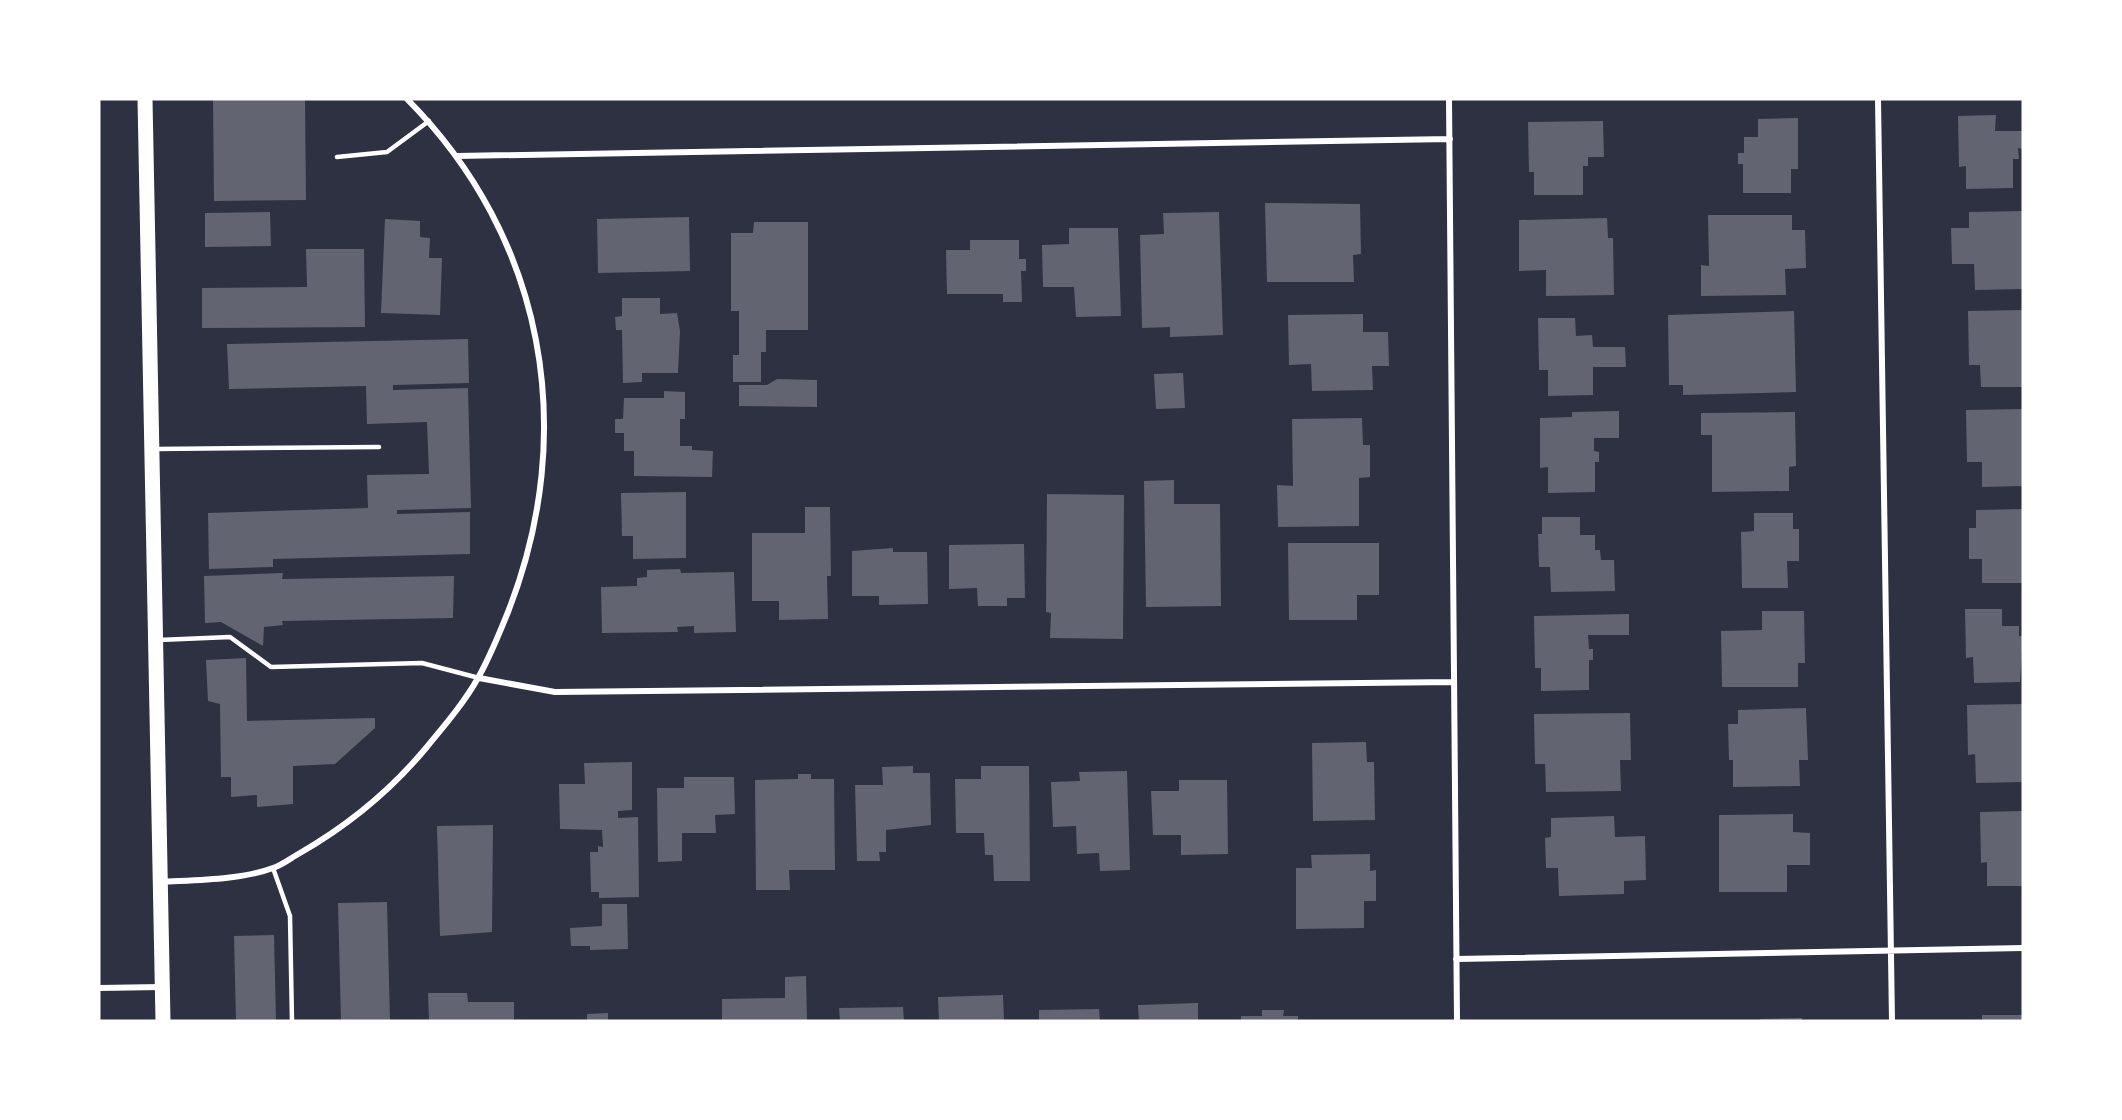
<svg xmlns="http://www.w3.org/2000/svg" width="2122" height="1120" font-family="'Sofia Sans Condensed',sans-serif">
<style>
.building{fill:#626471}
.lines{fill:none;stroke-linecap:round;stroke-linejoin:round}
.service{stroke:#fff;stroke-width:4.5}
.minor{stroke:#fff;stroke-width:6}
.primary{stroke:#fff;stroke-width:15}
</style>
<rect width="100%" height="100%" fill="#2d3142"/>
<path class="building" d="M 213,99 L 305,100 L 306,200 L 214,201 Z
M 1996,115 L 1995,131 L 2023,131 L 2023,149 L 2018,148 L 2019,159 L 2013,159 L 2013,188 L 1966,189 L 1966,166 L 1959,167 L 1958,116 Z
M 1798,118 L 1798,169 L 1791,169 L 1791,193 L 1743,193 L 1743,164 L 1738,164 L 1738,153 L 1744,153 L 1744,137 L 1758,137 L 1758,119 Z
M 1603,121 L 1604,157 L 1588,157 L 1588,166 L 1583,166 L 1583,195 L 1534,195 L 1534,172 L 1529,172 L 1528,122 Z
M 1265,203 L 1360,204 L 1361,254 L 1353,255 L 1354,282 L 1267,282 Z
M 2023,211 L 2023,289 L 1975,290 L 1974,264 L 1952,264 L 1951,228 L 1969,228 L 1969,212 Z
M 270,212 L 271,246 L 205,247 L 205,213 Z
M 1219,212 L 1223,335 L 1170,337 L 1170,327 L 1142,328 L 1140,235 L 1164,234 L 1163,213 Z
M 1708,215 L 1792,215 L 1792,230 L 1805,230 L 1806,268 L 1785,269 L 1786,295 L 1701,296 L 1701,265 L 1709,266 Z
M 689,217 L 690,271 L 598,273 L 597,219 Z
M 1607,218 L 1608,238 L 1613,238 L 1614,295 L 1546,296 L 1546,270 L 1519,271 L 1519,220 Z
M 385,219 L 420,221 L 420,237 L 430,238 L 429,258 L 442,258 L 440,315 L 381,313 Z
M 754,222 L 808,222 L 808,330 L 766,330 L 766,352 L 761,352 L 761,382 L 733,382 L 733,355 L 739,355 L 739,311 L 731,311 L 731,233 L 753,233 Z
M 1069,228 L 1118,228 L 1121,316 L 1076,317 L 1074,287 L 1043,287 L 1042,245 L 1069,244 Z
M 970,240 L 1019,240 L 1019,259 L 1026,259 L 1026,271 L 1021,271 L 1022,302 L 1003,302 L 1003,294 L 947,294 L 946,250 L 970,250 Z
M 306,249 L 364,249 L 365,327 L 202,328 L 202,288 L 307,287 Z
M 622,298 L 660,298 L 660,314 L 677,313 L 680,331 L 678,373 L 642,373 L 642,382 L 623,383 L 622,330 L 616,330 L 615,317 L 622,316 Z
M 2023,310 L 2023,387 L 1981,387 L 1980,365 L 1969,365 L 1968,311 Z
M 1794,311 L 1796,392 L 1683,395 L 1683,385 L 1669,385 L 1668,315 Z
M 1363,314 L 1363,332 L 1388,332 L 1389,366 L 1372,366 L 1373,390 L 1312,391 L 1311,364 L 1289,365 L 1288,315 Z
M 1538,318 L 1575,318 L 1576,336 L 1592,335 L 1593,347 L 1625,347 L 1626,367 L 1593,367 L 1593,395 L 1548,396 L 1548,370 L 1539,370 Z
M 468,339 L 469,383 L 393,385 L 393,390 L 468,388 L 471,508 L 397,510 L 397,514 L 470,512 L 470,554 L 273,559 L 273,567 L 209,569 L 208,513 L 368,508 L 367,475 L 429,474 L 427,422 L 367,424 L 366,386 L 229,389 L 227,344 Z
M 1183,373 L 1185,408 L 1156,409 L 1154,374 Z
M 777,379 L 817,380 L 817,407 L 739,406 L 739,385 L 767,385 Z
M 664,391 L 685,392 L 685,419 L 680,419 L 680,446 L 692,446 L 692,450 L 713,451 L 712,477 L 634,476 L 634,451 L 624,451 L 624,433 L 615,433 L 615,419 L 623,419 L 624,398 L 664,398 Z
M 2023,409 L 2023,486 L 1982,487 L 1982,462 L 1967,462 L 1966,410 Z
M 1619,411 L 1619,438 L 1594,438 L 1594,451 L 1599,452 L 1599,462 L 1595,462 L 1595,492 L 1548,493 L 1548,467 L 1540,468 L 1540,418 L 1572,417 L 1572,412 Z
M 1795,412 L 1796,466 L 1789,467 L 1789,491 L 1712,492 L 1712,435 L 1701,435 L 1701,413 Z
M 1362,418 L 1363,445 L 1370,445 L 1370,477 L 1359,478 L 1359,526 L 1278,527 L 1277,485 L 1293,486 L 1292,419 Z
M 1174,480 L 1174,504 L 1220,504 L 1221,606 L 1146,607 L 1144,481 Z
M 686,492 L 686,558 L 633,559 L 633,536 L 622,536 L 621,493 Z
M 1047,494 L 1124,495 L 1123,639 L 1050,638 L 1051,613 L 1046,612 Z
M 805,507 L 830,507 L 831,576 L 827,576 L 828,619 L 779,620 L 779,601 L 752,601 L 752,533 L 805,533 Z
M 2023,509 L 2023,583 L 1982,583 L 1982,559 L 1969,559 L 1969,528 L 1976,528 L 1976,510 Z
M 1754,513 L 1793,513 L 1793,529 L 1799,529 L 1799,561 L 1787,561 L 1788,588 L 1742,588 L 1741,532 L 1754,531 Z
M 1542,517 L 1580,517 L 1580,535 L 1595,535 L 1595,550 L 1600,550 L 1601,560 L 1614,560 L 1615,591 L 1551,592 L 1550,567 L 1539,567 L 1538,534 L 1542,534 Z
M 1288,543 L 1379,543 L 1379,595 L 1357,595 L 1357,620 L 1289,620 Z
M 1024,544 L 1025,598 L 1007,598 L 1007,606 L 978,606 L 977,588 L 949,589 L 949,545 Z
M 893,548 L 893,552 L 927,552 L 928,604 L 879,605 L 879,596 L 852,596 L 852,551 Z
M 680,569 L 681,573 L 734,572 L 736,632 L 694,633 L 694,626 L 677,627 L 678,632 L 602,633 L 601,587 L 637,586 L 637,578 L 647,577 L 647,570 Z
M 283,573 L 282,579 L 454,576 L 453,618 L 282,621 L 283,625 L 264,627 L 263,646 L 221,622 L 205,623 L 204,576 Z
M 1965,609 L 2002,609 L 2002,626 L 2019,626 L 2019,636 L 2023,636 L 2020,682 L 1974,683 L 1973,657 L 1966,658 Z
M 1762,611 L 1804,611 L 1805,663 L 1798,663 L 1798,687 L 1722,687 L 1721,631 L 1762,630 Z
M 1629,614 L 1629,635 L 1588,635 L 1589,649 L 1593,649 L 1593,660 L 1589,660 L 1589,690 L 1541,691 L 1541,668 L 1535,668 L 1534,616 Z
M 246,658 L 247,721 L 375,718 L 375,728 L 335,764 L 293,766 L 293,804 L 257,807 L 257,795 L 231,797 L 231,777 L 221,777 L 220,704 L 208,701 L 206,660 Z
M 2023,704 L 2023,782 L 1976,783 L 1975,754 L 1968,755 L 1967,705 Z
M 1806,708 L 1808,760 L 1799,760 L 1800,786 L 1733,787 L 1733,760 L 1729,760 L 1728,724 L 1738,724 L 1738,710 Z
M 1630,713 L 1631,760 L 1620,760 L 1621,791 L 1546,792 L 1545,764 L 1535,764 L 1534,714 Z
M 1366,742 L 1367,762 L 1374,762 L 1375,820 L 1313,821 L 1312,743 Z
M 632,762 L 632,810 L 618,811 L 618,818 L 638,817 L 639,897 L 599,898 L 599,892 L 591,892 L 590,852 L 598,852 L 598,846 L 603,847 L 602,830 L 560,829 L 559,784 L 585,784 L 584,763 Z
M 913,766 L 913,773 L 930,773 L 931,825 L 886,830 L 886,852 L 879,852 L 880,861 L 857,861 L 855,785 L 883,785 L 882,767 Z
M 981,766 L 1029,766 L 1030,881 L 994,881 L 993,855 L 985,855 L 984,833 L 956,833 L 955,779 L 981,779 Z
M 1127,771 L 1130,870 L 1100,871 L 1099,853 L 1077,854 L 1076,826 L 1053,827 L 1051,782 L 1080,781 L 1079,772 Z
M 798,774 L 811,774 L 811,779 L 834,779 L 835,870 L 789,870 L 790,890 L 756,890 L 755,780 L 798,779 Z
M 684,777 L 734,777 L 735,814 L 715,815 L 716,833 L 682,833 L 682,861 L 658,862 L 657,788 L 684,788 Z
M 1179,780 L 1227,780 L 1228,854 L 1181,855 L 1181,835 L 1153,835 L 1151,791 L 1179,791 Z
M 2023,811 L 2023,886 L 1987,886 L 1987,862 L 1981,863 L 1980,812 Z
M 1793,814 L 1793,832 L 1810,833 L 1810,865 L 1787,865 L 1787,892 L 1719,892 L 1719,815 Z
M 1614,816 L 1615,837 L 1645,836 L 1646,880 L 1624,881 L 1624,894 L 1559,896 L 1558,868 L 1546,868 L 1545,838 L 1551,837 L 1551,818 Z
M 493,825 L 492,932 L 440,936 L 437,826 Z
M 1370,854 L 1370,871 L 1376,870 L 1376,901 L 1364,901 L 1364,928 L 1296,929 L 1296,868 L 1312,868 L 1311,855 Z
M 387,902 L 390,1021 L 341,1021 L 338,903 Z
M 602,904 L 627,904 L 628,949 L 590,950 L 590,946 L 571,946 L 570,928 L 602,926 Z
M 274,935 L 276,1021 L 236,1021 L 234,936 Z
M 806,976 L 807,1021 L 722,1021 L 722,999 L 785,998 L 785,977 Z
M 428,993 L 467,993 L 468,1002 L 514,1002 L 514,1021 L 429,1021 Z
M 1003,995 L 1004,1021 L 939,1021 L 938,997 Z
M 1198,1003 L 1198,1021 L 1139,1021 L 1138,1005 Z
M 903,1007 L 904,1021 L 840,1021 L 839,1008 Z
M 1099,1009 L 1100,1021 L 1039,1021 L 1039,1010 Z
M 1262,1010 L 1284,1010 L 1283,1016 L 1298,1016 L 1298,1021 L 1241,1021 L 1241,1016 L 1262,1016 Z
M 608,1013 L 608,1021 L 587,1021 L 587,1014 Z
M 1982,1015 L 2023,1015 L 2023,1021 L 1982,1021 Z
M 1802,1018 L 1802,1021 L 1760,1021 L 1760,1019 Z"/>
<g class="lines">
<path class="service" d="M 337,157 L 387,152 L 429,121
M 156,449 L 379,447
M 159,640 L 230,637 L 271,667 L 422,663 L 479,678
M 273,868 L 290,916 L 292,1021"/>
<path class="minor" d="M 1449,99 L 1457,1021
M 1878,99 L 1892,1021
M 457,156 L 1450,139
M 479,678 L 555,692 L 1454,682
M 161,882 C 195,880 241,880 273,868 C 282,865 291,858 300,853 C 347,826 391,790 426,748 C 444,726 464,703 478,678 C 490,657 499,634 508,612 C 579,431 545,238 407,99
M 1456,959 L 2023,948
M 99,988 L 161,987"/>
<path class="primary" d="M 145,99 L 163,1021"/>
</g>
<rect width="2122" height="1120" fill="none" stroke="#ffffff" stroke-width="201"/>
</svg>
